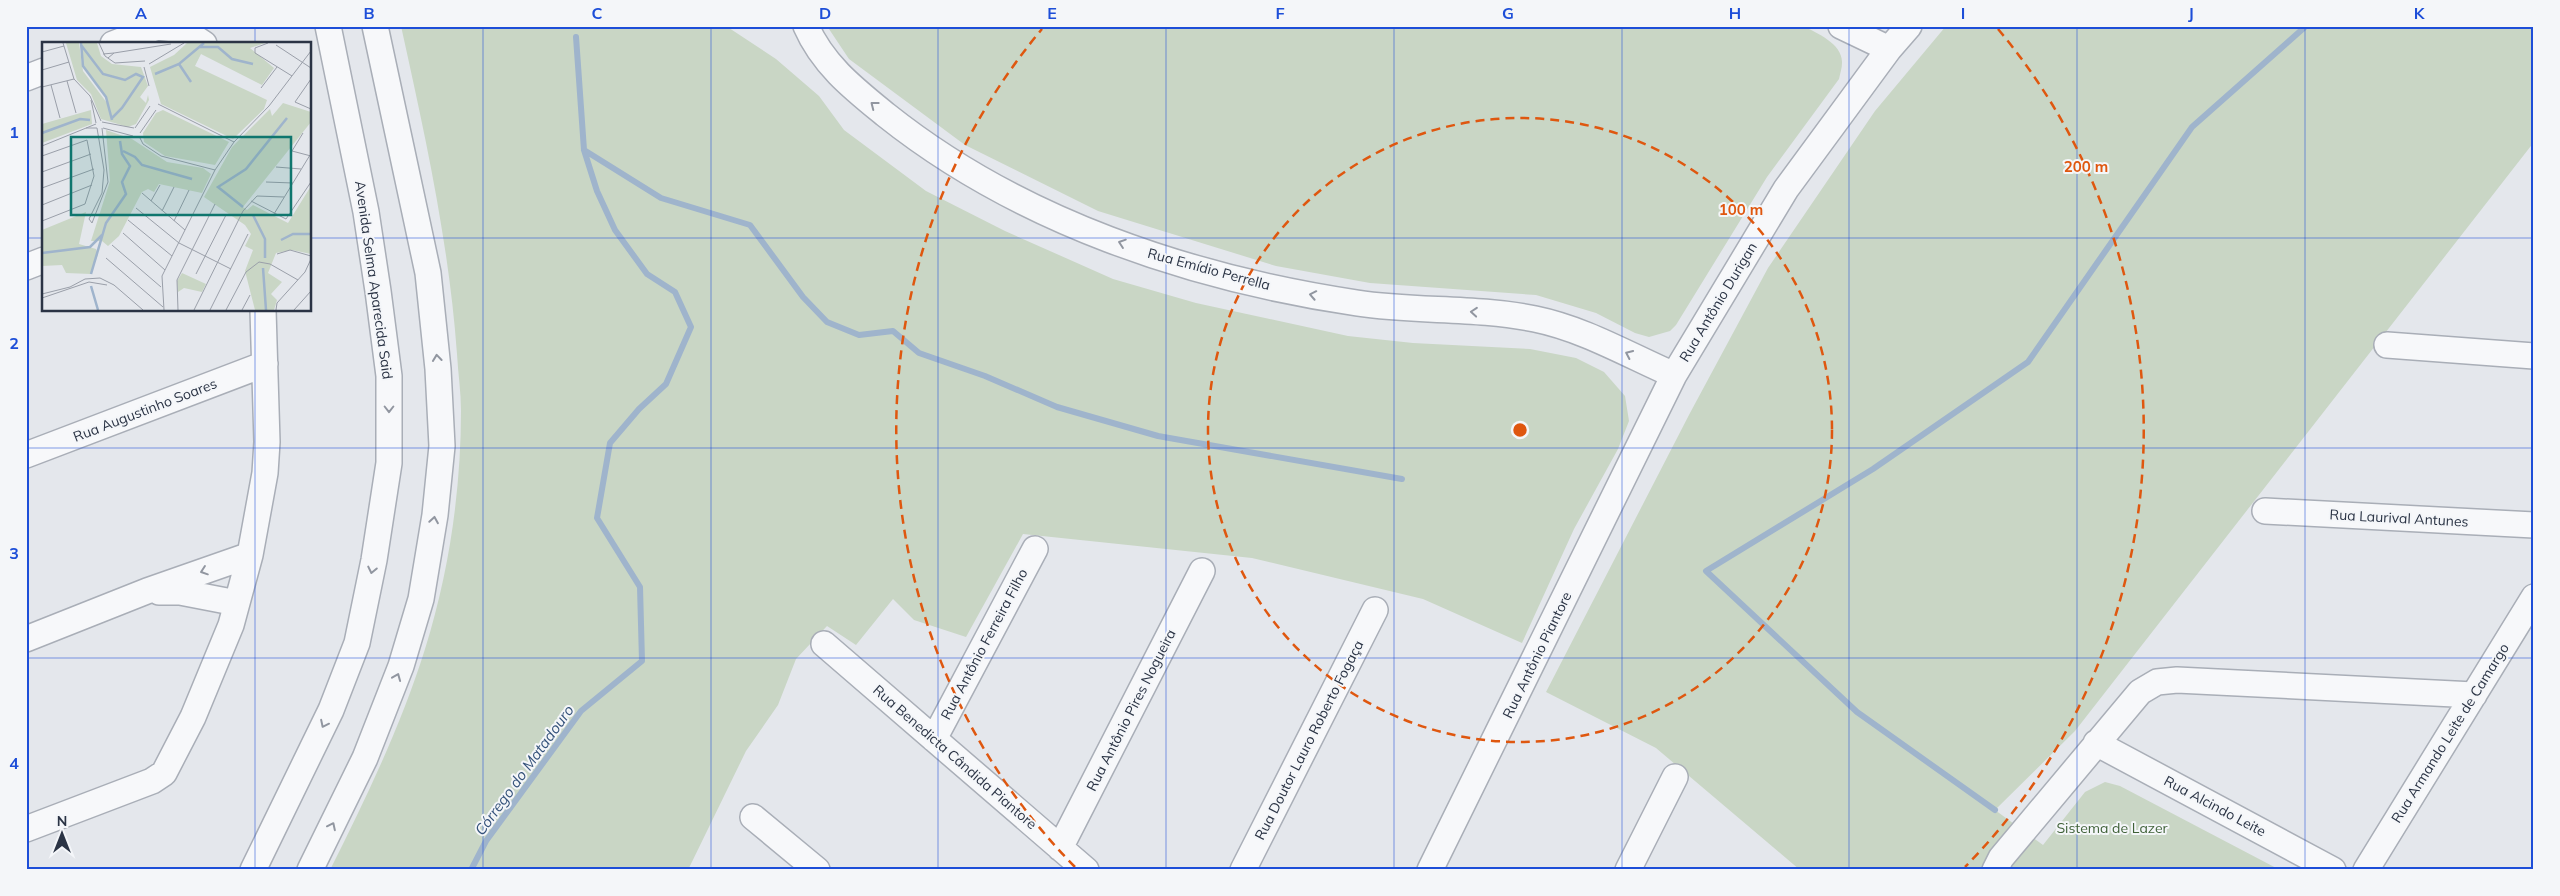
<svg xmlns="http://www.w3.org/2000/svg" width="2560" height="896" font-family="Mulish,sans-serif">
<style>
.green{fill:#c9d6c5}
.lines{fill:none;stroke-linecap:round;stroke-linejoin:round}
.stream{stroke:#9fb4cc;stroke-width:6}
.street-casing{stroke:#a9aeb7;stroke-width:28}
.street{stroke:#f7f8fa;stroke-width:25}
.oneway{stroke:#9196a0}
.grid{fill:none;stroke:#1d4ed8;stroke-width:1;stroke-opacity:0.55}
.ring{fill:none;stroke:#df570f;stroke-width:2.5;stroke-dasharray:9 6}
.labels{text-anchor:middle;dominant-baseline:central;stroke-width:4;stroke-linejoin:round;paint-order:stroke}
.street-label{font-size:14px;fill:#2b3445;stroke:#f4f6f9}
.park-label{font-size:14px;fill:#3f6138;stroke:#f4f6f9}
.water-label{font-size:15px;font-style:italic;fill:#34527a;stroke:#f4f6f9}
.inset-river{fill:none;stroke:#9fb4cc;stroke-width:2.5}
.inset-road{fill:none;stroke:#9a9fa9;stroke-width:1}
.view{fill:#0f766e;fill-opacity:0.15;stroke:#0f766e;stroke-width:2.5}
.inset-edge{fill:none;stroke:#2b3445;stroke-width:2.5}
.centre{fill:#df570f;stroke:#f4f6f9;stroke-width:2.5}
.ring-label{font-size:15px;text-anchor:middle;font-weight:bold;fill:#df570f;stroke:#f4f6f9;stroke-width:4;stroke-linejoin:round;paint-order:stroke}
.neatline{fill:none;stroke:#1d4ed8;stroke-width:2}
.grid-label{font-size:16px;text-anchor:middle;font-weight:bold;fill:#1d4ed8}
</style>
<rect width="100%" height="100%" fill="#e4e7ec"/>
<path class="green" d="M 401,26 L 726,26 L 776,59 L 819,96 L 844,130 L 926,191 L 1005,231 L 1113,279 L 1196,303 L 1348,336 L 1413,343 L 1530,349 L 1576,358 L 1604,372 L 1625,396 L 1629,421 L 1618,449 L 1574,529 L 1522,643 L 1423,599 L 1252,558 L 1023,534 L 966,637 L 914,620 L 893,599 L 856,645 L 827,626 L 796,659 L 778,705 L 746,751 L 688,870 L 330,870 C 366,798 401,726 425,649 C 449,573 461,490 461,411 C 461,392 458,373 457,354 C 449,243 425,135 401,26 Z
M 827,26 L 1803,26 C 1817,33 1843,44 1842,63 C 1842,68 1840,74 1839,79 L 1767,177 L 1676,325 L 1670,331 L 1649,337 L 1635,333 L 1596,313 L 1536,295 L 1370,283 L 1276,266 L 1098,211 L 965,145 L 849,59 Z
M 1946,26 L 2534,26 L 2534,142 L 2075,731 L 1995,810 L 2043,845 L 2085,792 L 2105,782 L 2120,786 L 2280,870 L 1800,870 L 1656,748 L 1546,692 L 1690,413 L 1768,268 L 1875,111 Z"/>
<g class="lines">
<path class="stream" d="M 584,150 L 661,198 L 750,225 L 803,297 L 827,322 L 859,335 L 893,331 L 919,353 L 985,376 L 1057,407 L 1158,436 L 1402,479
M 1995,810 L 1857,712 L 1706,571 L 1873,469 L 2028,362 L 2192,127 L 2306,26
M 471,870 L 486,841 L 581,711 L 642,661 L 640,587 L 597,518 L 610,443 L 639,409 L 666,384 L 691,327 L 675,292 L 647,274 L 615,230 L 597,191 L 584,150 L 576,37"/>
<g class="street-casing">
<path id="street" d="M 806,26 C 823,65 854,89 886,115 C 1019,221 1190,278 1357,303 C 1416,312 1476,307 1535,319 C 1584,329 1628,355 1674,375
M 1841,26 L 1889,49
M 113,44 L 157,27 L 183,30 L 204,44
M 26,78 L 44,71
M 26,267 L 44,260
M 2387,345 L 2534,356
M 26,455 L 265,364
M 2265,511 L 2534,525
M 159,592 L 180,592 L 237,603
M 26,639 L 147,591 L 250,555
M 824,644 L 1086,870
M 934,739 L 1035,549
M 2096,743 L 2333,870
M 753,817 L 817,870
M 26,829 L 152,781 L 164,773 L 193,717 L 231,625 L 250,555 L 265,473 L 267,442 L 263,310
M 1060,848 L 1202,571
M 253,870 L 331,710 L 357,643 L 374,560 L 389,463 L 389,376 L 378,291 L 366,212 L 328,26
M 310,870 L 365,758 L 401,666 L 421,599 L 435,515 L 442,446 L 438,369 L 428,273 L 375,26
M 1243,870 L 1375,610
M 1430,870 L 1674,375 L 1786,189 L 1889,49 L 1909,26
M 1628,870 L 1675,777
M 1995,870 L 2001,858 L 2140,692 L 2157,682 L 2177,680 L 2474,695
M 2366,870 L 2534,597"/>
</g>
<use href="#street" class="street"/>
</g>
<defs><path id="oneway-chevron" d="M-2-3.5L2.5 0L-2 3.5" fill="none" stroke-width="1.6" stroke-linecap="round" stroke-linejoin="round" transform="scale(1.25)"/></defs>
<g class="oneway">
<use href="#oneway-chevron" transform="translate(874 105) rotate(-142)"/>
<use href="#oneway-chevron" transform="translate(1122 243) rotate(-161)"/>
<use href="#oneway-chevron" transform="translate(1313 295) rotate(-169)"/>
<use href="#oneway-chevron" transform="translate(1474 312) rotate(-175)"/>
<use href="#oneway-chevron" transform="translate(1629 354) rotate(-155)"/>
<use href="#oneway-chevron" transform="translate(437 358) rotate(-96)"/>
<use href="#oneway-chevron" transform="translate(389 409) rotate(90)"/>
<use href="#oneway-chevron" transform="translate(434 520) rotate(-81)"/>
<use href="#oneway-chevron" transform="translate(372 570) rotate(102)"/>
<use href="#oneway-chevron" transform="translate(204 571) rotate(161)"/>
<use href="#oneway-chevron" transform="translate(397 677) rotate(-68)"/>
<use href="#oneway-chevron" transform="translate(324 724) rotate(116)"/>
<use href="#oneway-chevron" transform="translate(332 826) rotate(-64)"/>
</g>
<path class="grid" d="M 255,26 L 255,44M 483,26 L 483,870M 711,26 L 711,870M 938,26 L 938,870M 1166,26 L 1166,870M 1394,26 L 1394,870M 1622,26 L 1622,870M 1849,26 L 1849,870M 2077,26 L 2077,870M 2305,26 L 2305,870M 26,238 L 44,238M 310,238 L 2534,238M 255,310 L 255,870M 26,448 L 2534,448M 26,658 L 2534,658"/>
<g class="ring">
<circle cx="1520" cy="430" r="312"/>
<path d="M1075 867A624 624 0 0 1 1042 29M1998 29A624 624 0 0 1 1965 867"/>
</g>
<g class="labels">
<g class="street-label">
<text transform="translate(1209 269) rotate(15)">Rua Emídio Perrella</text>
<text transform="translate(374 280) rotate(82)">Avenida Selma Aparecida Said</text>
<text transform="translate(1718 302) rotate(-59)">Rua Antônio Durigan</text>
<text transform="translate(145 410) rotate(-21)">Rua Augustinho Soares</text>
<text transform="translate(2399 518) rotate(3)">Rua Laurival Antunes</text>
<text transform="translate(984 644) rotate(-62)">Rua Antônio Ferreira Filho</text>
<text transform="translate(1537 655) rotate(-64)">Rua Antônio Piantore</text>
<text transform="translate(1131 710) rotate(-63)">Rua Antônio Pires Nogueira</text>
<text transform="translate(2450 733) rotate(-58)">Rua Armando Leite de Camargo</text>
<text transform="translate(1309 740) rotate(-63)">Rua Doutor Lauro Roberto Fogaça</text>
<text transform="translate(955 757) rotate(41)">Rua Benedicta Cândida Piantore</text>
<text transform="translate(2215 806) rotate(28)">Rua Alcindo Leite</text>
</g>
<g class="park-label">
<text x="2112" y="828">Sistema de Lazer</text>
</g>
<g class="water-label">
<text transform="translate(524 770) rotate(-54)">Córrego do Matadouro</text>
</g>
</g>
<g transform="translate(42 42)">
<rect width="269" height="269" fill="#e4e7ec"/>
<path d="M 24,1 L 37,1 L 41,29 L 65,61 L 64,55 L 41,24 L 39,1 L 55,1 L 59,14 L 70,22 L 99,25 L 106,44 L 98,55 L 104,61 L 106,53 L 107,58 L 94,82 L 86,85 L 59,77 L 49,52 L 35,38 ZM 145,1 L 223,1 L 208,6 L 232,26 L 220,43 L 159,12 L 153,24 L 225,58 L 222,67 L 191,97 L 119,62 L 108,25 L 132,13 ZM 241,61 L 269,70 L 269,80 L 201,165 L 205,168 L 211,163 L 246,181 L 269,144 L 269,212 L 250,208 L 234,211 L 226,231 L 240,240 L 229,252 L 235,258 L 232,268 L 213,268 L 203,229 L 211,208 L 203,204 L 209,192 L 203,183 L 162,155 L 190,105 L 228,67 L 230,74 ZM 49,68 L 50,82 L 0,101 L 0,82 ZM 121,68 L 187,100 L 173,123 L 123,114 L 102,100 L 101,91 L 114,71 ZM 64,88 L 90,97 L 125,120 L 161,126 L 169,132 L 160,151 L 117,142 L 112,150 L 106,147 L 100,150 L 77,194 L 66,204 L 60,199 L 49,199 L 68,139 ZM 44,170 L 37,202 L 54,207 L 56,212 L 49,232 L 24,231 L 20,223 L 0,224 L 0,188 ZM 140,231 L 164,242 L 160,250 L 142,246 L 136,250 L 135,239 Z" fill="#c9d6c5"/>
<path class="inset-river" d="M 39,1 L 41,24 L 64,55 L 70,78M 39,3 L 61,32 L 83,38 L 94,32 L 101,35 L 80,66 L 70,76M 157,5 L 176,5 L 190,17 L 211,22M 137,22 L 149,40M 113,32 L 137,22 L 162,1M 0,91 L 38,77 L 48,78M 81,109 L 93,115 L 100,123 L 150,137M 201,165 L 176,145 L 204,127 L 245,76M 211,173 L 223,197 L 223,216M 239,198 L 251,192 L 269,192M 0,211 L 48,205 L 60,193M 221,226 L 224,268M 49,232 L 64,181 L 84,152 L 80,140 L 88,124 L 80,112 L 78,99M 49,244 L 56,268"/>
<path class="inset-road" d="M 21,1 L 32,37 L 48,54 L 59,79M 57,1 L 63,14 L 73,21 L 103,19M 226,1 L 213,6 L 213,11 L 250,34M 234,3 L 269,26M 0,10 L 22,4M 72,11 L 129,2M 61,12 L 72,11 L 66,16M 107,22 L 142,1M 102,25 L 107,44M 0,28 L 27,20M 269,37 L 253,60 L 269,67M 25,39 L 34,71M 9,43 L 18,76M 0,45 L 32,37M 219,46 L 235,25M 49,58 L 54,81M 116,62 L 192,100M 60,80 L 92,86M 44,86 L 55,86 L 62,128 L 60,151 L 47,177 L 50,181 L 66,140 L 60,86M 61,86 L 91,94M 93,86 L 108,64M 98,91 L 114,68M 261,91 L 250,109 L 269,114M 97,94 L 101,102 L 119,114 L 173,128M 0,104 L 54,82M 0,114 L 45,98 L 52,134 L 43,162 L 0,179M 234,125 L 259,127M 0,130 L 49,112M 224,140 L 251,141M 0,146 L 52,127M 100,151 L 143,188M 109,159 L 118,143M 209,159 L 244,177 L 269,140M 0,163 L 50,143M 94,166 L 137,201 L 189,227M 120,169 L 132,145M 232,172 L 268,113M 86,178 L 130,214M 132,179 L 147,148M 81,191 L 123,228M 70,203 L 119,245M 235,212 L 248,208 L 269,214M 64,216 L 121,265M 154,232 L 184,173M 0,252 L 28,245 L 43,237 L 58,236 L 72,243 L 101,268M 0,256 L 47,240 L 65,243M 122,268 L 120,234 L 173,128 L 192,100 L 227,64 L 269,9M 136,268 L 135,238 L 173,162M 152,268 L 201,169 L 215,154 L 242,155M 168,268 L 206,192M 184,268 L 204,230 L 217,220 L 228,222 L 256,238M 200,268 L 208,253M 234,268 L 235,261 L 263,230 L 269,217M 252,268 L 269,249"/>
<path class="view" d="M 29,95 L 249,95 L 249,173 L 29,173 Z"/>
<rect width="269" height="269" class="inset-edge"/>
</g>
<circle cx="1520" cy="430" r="8" class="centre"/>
<g class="ring-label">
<text x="2086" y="172">200 m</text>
<text x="1741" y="215">100 m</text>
</g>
<rect width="2560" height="896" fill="none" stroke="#f4f6f9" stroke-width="55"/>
<g transform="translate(62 834)" stroke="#f4f6f9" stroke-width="4" paint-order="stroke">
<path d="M0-4L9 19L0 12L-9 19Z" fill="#2b3445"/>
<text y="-8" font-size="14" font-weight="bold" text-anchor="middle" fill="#2b3445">N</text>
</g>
<rect x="28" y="28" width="2504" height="840" class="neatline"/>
<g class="grid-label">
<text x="141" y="19">A</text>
<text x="369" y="19">B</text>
<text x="597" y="19">C</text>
<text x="825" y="19">D</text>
<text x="1052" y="19">E</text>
<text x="1280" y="19">F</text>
<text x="1508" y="19">G</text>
<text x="1735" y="19">H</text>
<text x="1963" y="19">I</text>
<text x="2191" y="19">J</text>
<text x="2419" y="19">K</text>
<text x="14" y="138">1</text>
<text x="14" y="349">2</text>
<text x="14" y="559">3</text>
<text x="14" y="769">4</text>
</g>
</svg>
